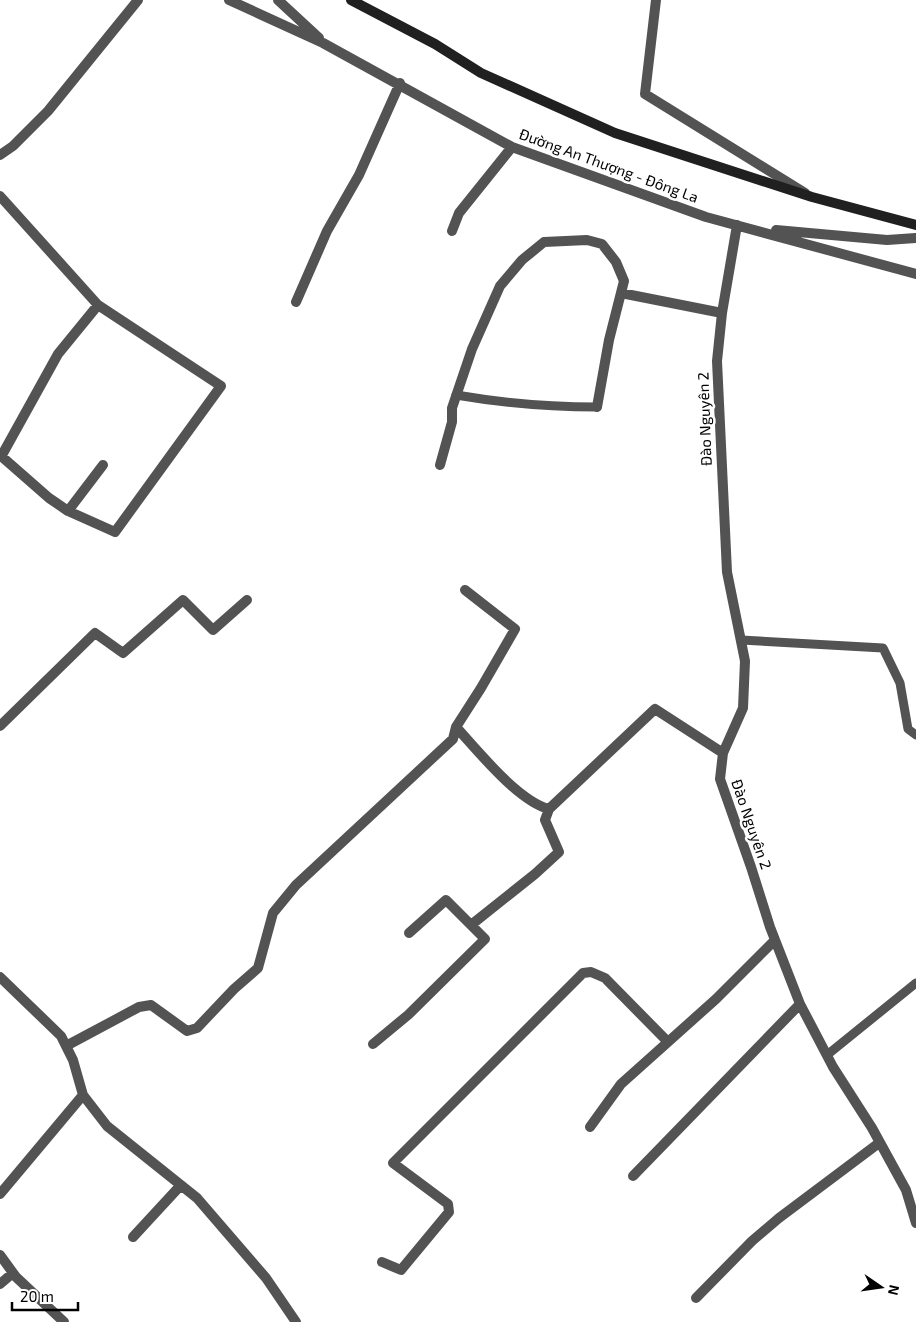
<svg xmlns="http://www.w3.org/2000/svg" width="916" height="1322" font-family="'Exo 2',sans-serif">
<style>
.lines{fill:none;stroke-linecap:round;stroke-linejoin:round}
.service{stroke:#535353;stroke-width:9}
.minor{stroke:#535353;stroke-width:10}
.secondary{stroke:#202020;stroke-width:10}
.labels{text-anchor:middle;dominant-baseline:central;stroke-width:5;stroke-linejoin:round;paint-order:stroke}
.street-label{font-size:15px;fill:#000;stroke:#fff}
</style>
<rect width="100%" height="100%" fill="#fff"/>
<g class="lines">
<path class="service" d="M 456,395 C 503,403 549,407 597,407
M 741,640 L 883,648 L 900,683 L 908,729 L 916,735
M 827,1055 L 916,983"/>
<path class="minor" d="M 229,0 L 323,43 L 512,147 L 706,217 L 916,274
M 278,0 L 319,38
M 656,0 L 645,94 L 805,193
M 0,155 L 13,146 L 48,111 L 138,0
M 0,196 L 98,305 L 221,386 L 115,532 L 68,511 L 49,498 L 0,455
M 737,225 L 722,313 L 717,361 L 727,572 L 745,661 L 743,708 L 723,753 L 720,779 L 751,867 L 770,927 L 800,1004 L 833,1067 L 872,1128 L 906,1190 L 916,1223
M 776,230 L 887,240 L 916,238
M 452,231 L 459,213 L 512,147
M 621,293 L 722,313
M 296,302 L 327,231 L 359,175 L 400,83
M 2,455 L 58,354 L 98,305
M 440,465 L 452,422 L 452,408 L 472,349 L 500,286 L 522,260 L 544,242 L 587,240 L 602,244 L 616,262 L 624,281 L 609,340 L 597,407
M 68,511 L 103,465
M 0,726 L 95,633 L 123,653 L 183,600 L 213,630 L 247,600
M 456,727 C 478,751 518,801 549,809
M 471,925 L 535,874 L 559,852 L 545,820 L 549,809 L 655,709 L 723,753
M 0,977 L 61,1036 L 73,1060 L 83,1095 L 107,1126 L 197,1198 L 266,1278 L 296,1322
M 373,1044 L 408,1015 L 485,939 L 446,900 L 409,933
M 66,1046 L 139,1007 L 151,1005 L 187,1031 L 197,1028 L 234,989 L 258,968 L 273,913 L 296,885 L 453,739 L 456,727 L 481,688 L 515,629 L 465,590
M 590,1127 L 621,1084 L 716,999 L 775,940
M 633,1176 L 800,1004
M 0,1194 L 83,1095
M 133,1237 L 181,1185
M 0,1255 L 16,1277 L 64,1322
M 382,1262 L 401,1270 L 449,1212 L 448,1204 L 393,1163 L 583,973 L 591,972 L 605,978 L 667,1041
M 0,1284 L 13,1273
M 696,1298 L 752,1241 L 779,1218 L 879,1143"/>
<path class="secondary" d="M 351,0 L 435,44 L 481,73 L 615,133 L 812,197 L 916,225"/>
</g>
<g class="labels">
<g class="street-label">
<text transform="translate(609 165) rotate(20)">Đường An Thượng - Đông La</text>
<text transform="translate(704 419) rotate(-92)">Đào Nguyên 2</text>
<text transform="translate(752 824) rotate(71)">Đào Nguyên 2</text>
</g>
</g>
<g transform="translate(881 1287) rotate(103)" stroke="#ffffff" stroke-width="4" paint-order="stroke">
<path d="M0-4L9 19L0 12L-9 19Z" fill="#000000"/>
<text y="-8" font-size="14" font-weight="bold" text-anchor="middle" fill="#000000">N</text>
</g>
<path d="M12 1302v8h66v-8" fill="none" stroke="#000000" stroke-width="2.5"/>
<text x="20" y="1302" font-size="15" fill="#000000" stroke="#ffffff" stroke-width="4" paint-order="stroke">20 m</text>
</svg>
